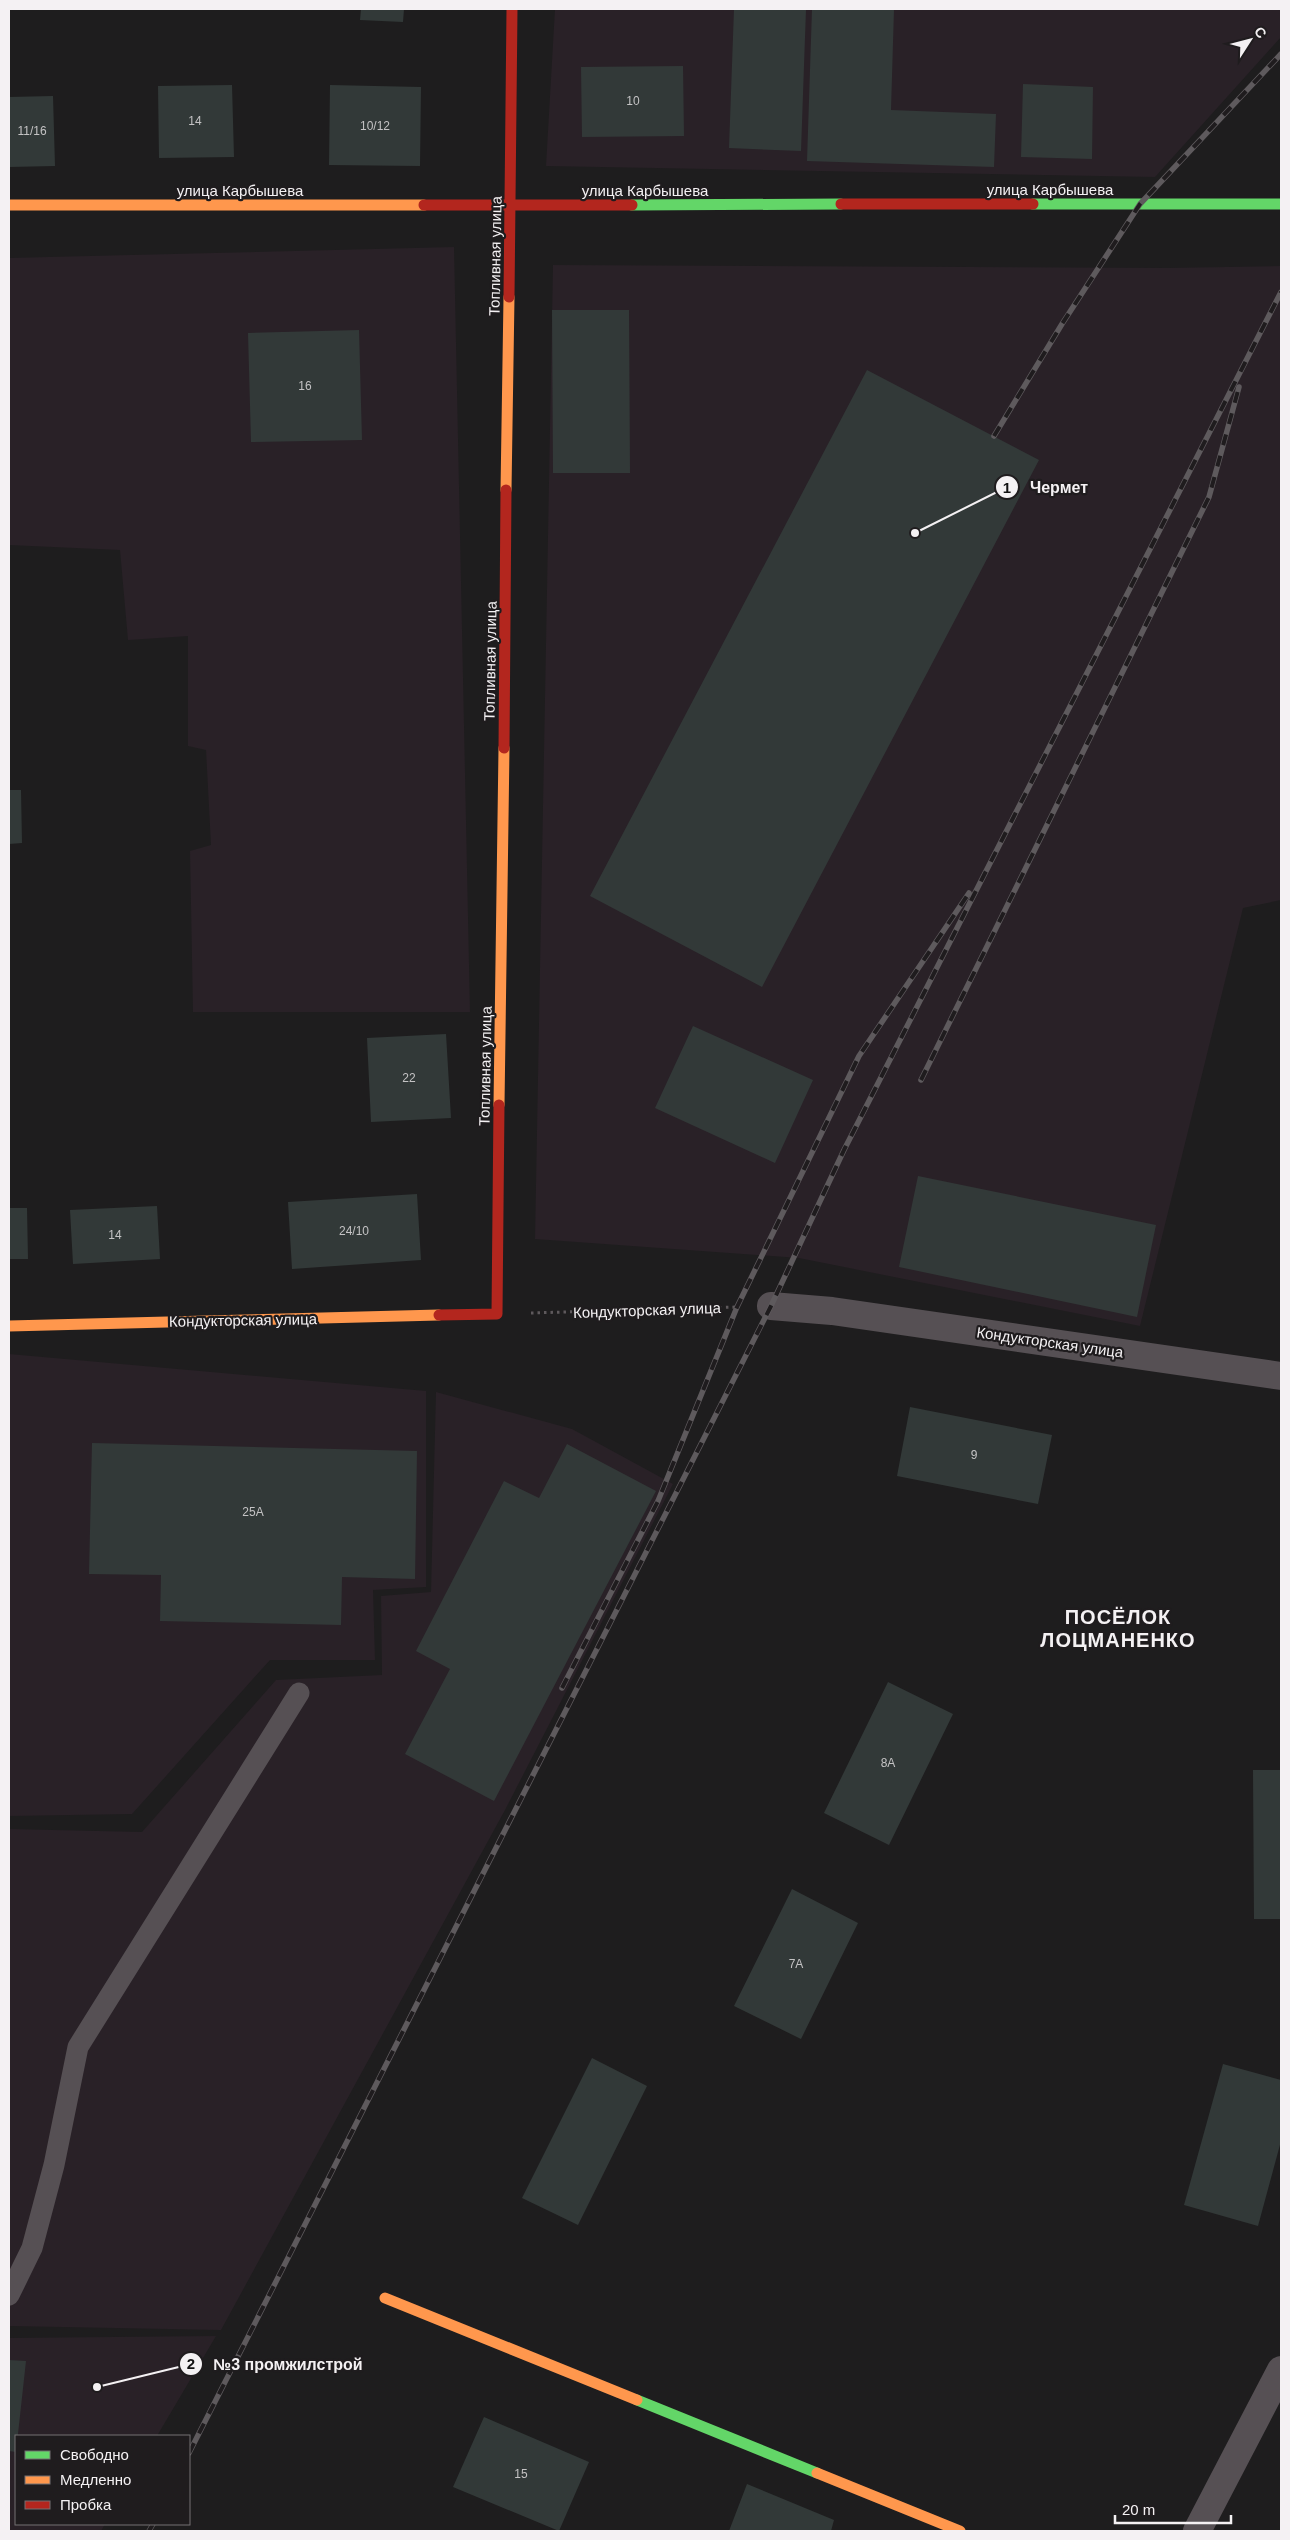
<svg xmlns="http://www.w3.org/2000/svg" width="1290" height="2540" font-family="Arial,sans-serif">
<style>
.built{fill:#292127}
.building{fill:#323938}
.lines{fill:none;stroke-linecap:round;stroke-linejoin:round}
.path{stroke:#5e595c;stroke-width:3;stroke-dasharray:2.5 4;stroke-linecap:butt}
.lane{stroke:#565054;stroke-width:21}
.street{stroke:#565054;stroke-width:28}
.fast{stroke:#63d668;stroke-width:11}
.slow{stroke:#ff974d;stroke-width:11}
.jam{stroke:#b3261e;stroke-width:11}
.rail-casing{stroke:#5e5a5d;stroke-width:5.5}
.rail{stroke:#1f1c1e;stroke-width:4;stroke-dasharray:11;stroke-linecap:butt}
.labels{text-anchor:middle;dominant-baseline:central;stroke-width:4.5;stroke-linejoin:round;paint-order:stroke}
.number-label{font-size:12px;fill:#c4c3c4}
.street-label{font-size:15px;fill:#f4f1f3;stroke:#1f1c1e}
.district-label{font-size:20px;font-weight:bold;letter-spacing:1px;fill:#f4f1f3;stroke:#1f1c1e}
.leader{fill:none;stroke:#f4f1f3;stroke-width:2}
.callout-dot{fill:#f4f1f3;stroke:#1f1c1e;stroke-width:2}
.mark-label{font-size:15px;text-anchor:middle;font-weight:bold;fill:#111}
.callout-label{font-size:16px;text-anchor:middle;font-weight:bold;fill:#f4f1f3;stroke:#1f1c1e;stroke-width:4.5;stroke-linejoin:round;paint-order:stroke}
</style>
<rect width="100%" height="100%" fill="#1e1d1e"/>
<path class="built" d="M 555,9 L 1281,9 L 1281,37 L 1155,177 L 546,166 Z
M 454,247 L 470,1012 L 193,1012 L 190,851 L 211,845 L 206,750 L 188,746 L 188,636 L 128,640 L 120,550 L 9,545 L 9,258 Z
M 553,265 L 1168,268 L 1281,266 L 1281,900 L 1243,908 L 1140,1326 L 799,1258 L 535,1239 Z
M 9,1354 L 426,1391 L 426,1587 L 373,1590 L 375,1660 L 270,1660 L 132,1814 L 9,1816 Z
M 436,1392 L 572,1429 L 673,1484 L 505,1810 L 221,2330 L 9,2326 L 9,1829 L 142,1832 L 276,1680 L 382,1675 L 381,1596 L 431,1592 Z
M 216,2336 L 157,2436 L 16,2436 L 16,2524 L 105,2524 L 101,2531 L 9,2531 L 9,2338 Z"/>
<path class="building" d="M 361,9 L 404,9 L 403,22 L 360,20 Z
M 734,9 L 806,9 L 801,151 L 729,148 Z
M 812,9 L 894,9 L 891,110 L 996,114 L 994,167 L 807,161 Z
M 683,66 L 684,136 L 582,137 L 581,67 Z
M 1023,84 L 1093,87 L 1092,159 L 1021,157 Z
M 232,85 L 234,157 L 159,158 L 158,86 Z
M 330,85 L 421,87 L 420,166 L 329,165 Z
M 53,96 L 55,166 L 9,167 L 9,97 Z
M 552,310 L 629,310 L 630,473 L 553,473 Z
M 359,330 L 362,440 L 251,442 L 248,333 Z
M 867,370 L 1039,460 L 762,987 L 590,896 Z
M 9,790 L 21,790 L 22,843 L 9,844 Z
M 693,1026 L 813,1080 L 775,1163 L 655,1108 Z
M 446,1034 L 451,1118 L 371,1122 L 367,1038 Z
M 918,1176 L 1156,1225 L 1137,1317 L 899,1267 Z
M 417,1194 L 421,1260 L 292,1269 L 288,1202 Z
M 157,1206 L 160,1259 L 73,1264 L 70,1210 Z
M 9,1208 L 27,1208 L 28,1259 L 9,1259 Z
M 910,1407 L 1052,1435 L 1038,1504 L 897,1476 Z
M 92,1443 L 417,1451 L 415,1579 L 342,1577 L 341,1625 L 160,1621 L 161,1575 L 89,1574 Z
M 567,1444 L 656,1491 L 494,1801 L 405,1754 L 450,1669 L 416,1651 L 504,1481 L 539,1498 Z
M 888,1682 L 953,1714 L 889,1845 L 824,1813 Z
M 1253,1770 L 1281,1770 L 1281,1919 L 1254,1919 Z
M 792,1889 L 858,1923 L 801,2039 L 734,2006 Z
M 592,2058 L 647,2086 L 578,2225 L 522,2198 Z
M 1223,2064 L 1281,2080 L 1281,2141 L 1258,2226 L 1184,2205 Z
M 9,2360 L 26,2361 L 16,2452 L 9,2451 Z
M 484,2417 L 589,2462 L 559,2531 L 453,2487 Z
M 747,2484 L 834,2520 L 831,2531 L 729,2531 Z"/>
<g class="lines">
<path class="path" d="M 531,1313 L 738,1307"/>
<path class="lane" d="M 9,2295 L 32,2248 L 54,2165 L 78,2047 L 299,1693"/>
<path class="street" d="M 771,1306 L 832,1311 L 1281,1376
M 1197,2531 L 1281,2370"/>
<path class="fast" d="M 1033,204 L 1281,204
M 632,205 L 841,204
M 637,2400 L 817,2473"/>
<path class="slow" d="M 9,205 L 424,205
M 506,490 L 509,297
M 499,1105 L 504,748
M 9,1326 L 439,1315
M 385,2298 L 637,2400
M 817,2473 L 960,2531"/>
<path class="jam" d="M 841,204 L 1033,204
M 424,205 L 632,205
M 509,297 L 512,9
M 504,748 L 506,490
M 439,1315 L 497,1314 L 499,1105"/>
<g class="rail-casing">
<path id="rail" d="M 994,436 L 1062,324 L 1140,204 L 1281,54
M 921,1080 L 1209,497 L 1239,387
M 562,1688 L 658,1501 L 737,1307 L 859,1056 L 969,893
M 189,2453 L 771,1306 L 844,1150 L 1281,292
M 149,2531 L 153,2524"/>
</g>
<use href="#rail" class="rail"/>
</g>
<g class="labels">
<g class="number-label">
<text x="633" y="101">10</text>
<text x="195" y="121">14</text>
<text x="375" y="126">10/12</text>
<text x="32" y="131">11/16</text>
<text x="305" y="386">16</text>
<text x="409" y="1078">22</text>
<text x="354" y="1231">24/10</text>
<text x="115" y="1235">14</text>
<text x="974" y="1455">9</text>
<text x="253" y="1512">25А</text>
<text x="888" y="1763">8А</text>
<text x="796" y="1964">7А</text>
<text x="521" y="2474">15</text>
</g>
<g class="street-label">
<text x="1050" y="189">улица Карбышева</text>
<text x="240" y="190">улица Карбышева</text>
<text x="645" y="190">улица Карбышева</text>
<text transform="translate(495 256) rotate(-89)">Топливная улица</text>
<text transform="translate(490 661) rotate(-89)">Топливная улица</text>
<text transform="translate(485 1066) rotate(-89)">Топливная улица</text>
<text transform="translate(647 1310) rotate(-2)">Кондукторская улица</text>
<text transform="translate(243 1320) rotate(-1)">Кондукторская улица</text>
<text transform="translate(1050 1342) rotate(8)">Кондукторская улица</text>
</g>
<g class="district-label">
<text x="1118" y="1617">ПОСЁЛОК<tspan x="1118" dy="23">ЛОЦМАНЕНКО</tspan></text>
</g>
</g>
<path class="leader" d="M915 533L1007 487M97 2387L191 2364"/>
<g class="callout-dot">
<circle cx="915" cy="533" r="5"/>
<circle cx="97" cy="2387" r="5"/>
<circle cx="1007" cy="487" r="12"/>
<circle cx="191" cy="2364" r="12"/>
</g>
<g class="mark-label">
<text x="1007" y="493">1</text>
<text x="191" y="2369">2</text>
</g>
<g class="callout-label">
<text x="1059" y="493">Чермет</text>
<text x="288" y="2370">№3 промжилстрой</text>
</g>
<rect width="1290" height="2540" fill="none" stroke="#f4f1f3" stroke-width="20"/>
<rect x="15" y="2435" width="175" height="90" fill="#1f1c1e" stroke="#747173"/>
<rect x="25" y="2451" width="25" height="8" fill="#63d668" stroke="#747173"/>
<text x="60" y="2460" font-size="15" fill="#f4f1f3">Свободно</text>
<rect x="25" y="2476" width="25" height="8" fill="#ff974d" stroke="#747173"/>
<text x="60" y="2485" font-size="15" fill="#f4f1f3">Медленно</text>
<rect x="25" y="2501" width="25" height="8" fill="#b3261e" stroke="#747173"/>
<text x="60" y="2510" font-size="15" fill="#f4f1f3">Пробка</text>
<g transform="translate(1250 40) rotate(54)" stroke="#1f1c1e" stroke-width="4" paint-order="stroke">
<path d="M0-4L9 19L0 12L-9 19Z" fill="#f4f1f3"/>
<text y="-8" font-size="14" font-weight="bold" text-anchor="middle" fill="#f4f1f3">С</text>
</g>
<path d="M1115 2515v8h116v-8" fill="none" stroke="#f4f1f3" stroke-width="2.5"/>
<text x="1122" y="2515" font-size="15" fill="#f4f1f3" stroke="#1f1c1e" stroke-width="4" paint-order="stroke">20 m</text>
</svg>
